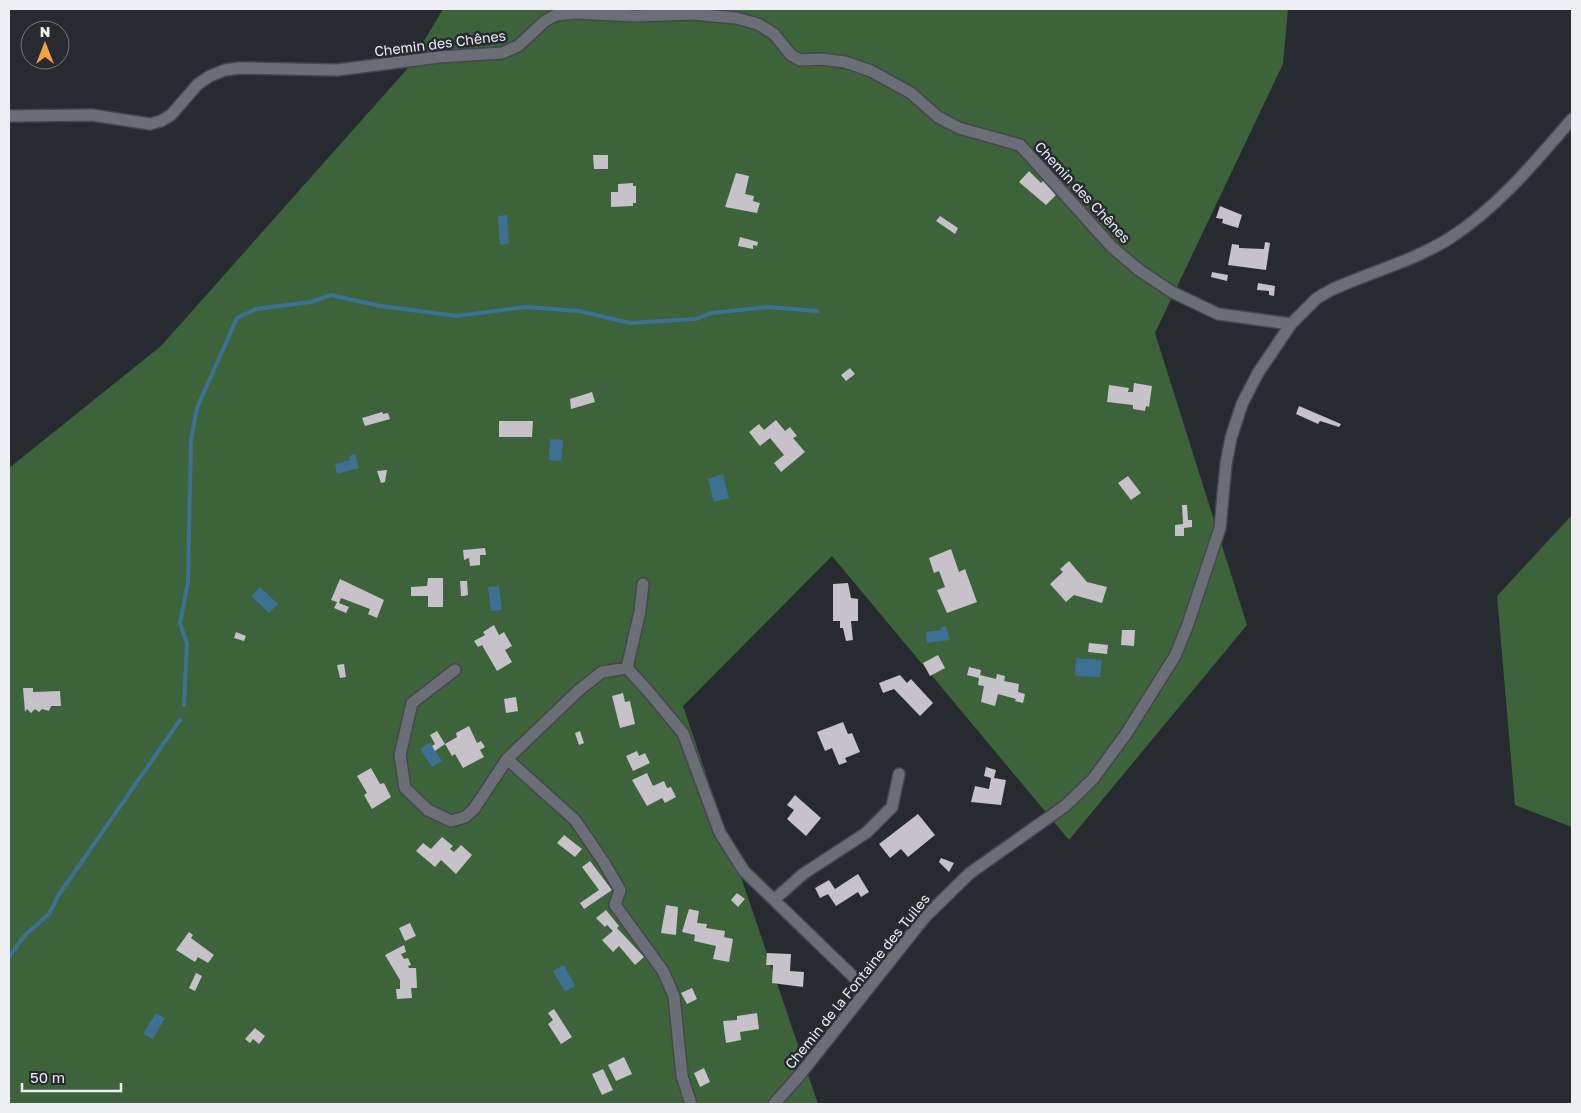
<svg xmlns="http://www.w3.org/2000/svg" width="1581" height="1113" font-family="'Golos Text',sans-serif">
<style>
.forest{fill:#3c633a}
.water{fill:#3d7093}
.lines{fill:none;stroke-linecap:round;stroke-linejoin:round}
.stream{stroke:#3d7093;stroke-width:4}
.building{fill:#c7c1c9}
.street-casing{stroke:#45474d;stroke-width:14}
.street{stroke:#6b6e76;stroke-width:11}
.labels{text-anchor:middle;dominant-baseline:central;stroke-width:5;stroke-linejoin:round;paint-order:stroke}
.street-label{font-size:14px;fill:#edeff3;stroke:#272a30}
</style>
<rect width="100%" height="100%" fill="#272a30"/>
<path class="forest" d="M 443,9 L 1288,9 L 1283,64 L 1155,333 L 1247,625 L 1069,840 L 832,556 L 683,706 L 818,1104 L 9,1104 L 9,468 L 161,346 L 408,68 Z
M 1572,515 L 1572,827 L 1515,805 L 1497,596 Z"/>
<path class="water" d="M 507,215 L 509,244 L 500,245 L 498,216 Z
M 550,439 L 563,440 L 561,461 L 549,460 Z
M 355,454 L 359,468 L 337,474 L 335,464 L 350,460 L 349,456 Z
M 723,474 L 729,498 L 714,502 L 708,479 Z
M 499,586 L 502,610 L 491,611 L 488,587 Z
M 260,587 L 278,604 L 269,613 L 251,596 Z
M 946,626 L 950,640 L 927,643 L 926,632 L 941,630 L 941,627 Z
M 1076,658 L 1102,660 L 1100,677 L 1075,676 Z
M 430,742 L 442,761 L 432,767 L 420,749 Z
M 564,965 L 575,986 L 565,992 L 553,971 Z
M 156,1013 L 165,1018 L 153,1039 L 143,1034 Z"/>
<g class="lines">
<path class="stream" d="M 184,705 L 187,644 L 180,623 L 188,582 L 191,439 L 197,408 L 237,318 L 256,309 L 311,302 L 331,295 L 380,306 L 457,316 L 525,307 L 579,311 L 630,323 L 696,319 L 711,313 L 769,307 L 817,311
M 9,957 L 25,935 L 49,914 L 58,896 L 180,720"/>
</g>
<path class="building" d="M 593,155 L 608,155 L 608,169 L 594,169 Z
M 1029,171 L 1041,183 L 1044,180 L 1057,194 L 1046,205 L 1019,182 Z
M 736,173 L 749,176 L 745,194 L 754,196 L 753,201 L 760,203 L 757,213 L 725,207 Z
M 633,183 L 633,186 L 636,186 L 636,203 L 633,203 L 633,206 L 611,207 L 611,192 L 618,192 L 618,184 Z
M 1220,206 L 1242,215 L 1238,228 L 1222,223 L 1223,219 L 1216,218 Z
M 940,216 L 958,228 L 955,234 L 936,221 Z
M 740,237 L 758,242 L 757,246 L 753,245 L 753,249 L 738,246 Z
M 1265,242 L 1270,243 L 1266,270 L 1228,265 L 1232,244 L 1239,245 L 1239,248 L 1264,249 Z
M 1212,272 L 1228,275 L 1227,281 L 1211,277 Z
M 1258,283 L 1275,286 L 1274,296 L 1269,295 L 1269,291 L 1257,290 Z
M 850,368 L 855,374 L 846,381 L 841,375 Z
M 1134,383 L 1152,386 L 1149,407 L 1146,406 L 1145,411 L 1133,409 L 1133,405 L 1107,402 L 1109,385 L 1129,388 L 1128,392 L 1133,392 Z
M 592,392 L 595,402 L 571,409 L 570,399 Z
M 1299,406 L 1341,424 L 1339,427 L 1320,421 L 1318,424 L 1296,414 Z
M 382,412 L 383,414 L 388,413 L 390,419 L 365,426 L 362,418 Z
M 776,420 L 785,431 L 790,427 L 797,436 L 793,438 L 805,452 L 781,472 L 774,463 L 784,455 L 770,438 L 760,446 L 749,432 L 759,424 L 764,430 Z
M 499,421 L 533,421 L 532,437 L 499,437 Z
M 387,470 L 385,482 L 381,483 L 377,471 Z
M 1128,476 L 1141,493 L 1131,500 L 1118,483 Z
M 1182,505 L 1187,505 L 1188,520 L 1192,520 L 1192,527 L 1184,528 L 1184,536 L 1175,536 L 1175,525 L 1183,524 Z
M 485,548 L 486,555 L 480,555 L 480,565 L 470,566 L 469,558 L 464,560 L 463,550 Z
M 951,549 L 959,572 L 965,569 L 977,602 L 947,613 L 937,590 L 945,587 L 939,571 L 934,573 L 929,558 Z
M 1069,561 L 1087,582 L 1107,587 L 1102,603 L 1074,595 L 1066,602 L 1050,584 L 1063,572 L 1060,569 Z
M 428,578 L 443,578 L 443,607 L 428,607 L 428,596 L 411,596 L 411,587 L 427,586 Z
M 340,579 L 384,600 L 377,618 L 368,614 L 370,609 L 341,598 L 339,603 L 349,607 L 346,613 L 334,608 L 337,602 L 331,600 Z
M 460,581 L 467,581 L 468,595 L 464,596 L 461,596 Z
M 848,583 L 851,598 L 858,599 L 858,621 L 851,621 L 853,640 L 846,641 L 843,628 L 840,628 L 840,621 L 833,621 L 833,584 Z
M 494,625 L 499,635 L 504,632 L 512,646 L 505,650 L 512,662 L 497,671 L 482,645 L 478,647 L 474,641 L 485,635 L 483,632 Z
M 1122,630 L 1135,630 L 1134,646 L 1121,645 Z
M 236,632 L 246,636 L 244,641 L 234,638 Z
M 1089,643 L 1108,645 L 1107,654 L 1088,652 Z
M 938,655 L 945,668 L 930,676 L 923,663 Z
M 344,664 L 346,677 L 340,678 L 337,665 Z
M 969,667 L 981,670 L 980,675 L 996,679 L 997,674 L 1005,676 L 1004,681 L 1019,684 L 1018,692 L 1025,694 L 1023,703 L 1015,701 L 1016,699 L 998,694 L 995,706 L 981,702 L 984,686 L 978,685 L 979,678 L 967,675 Z
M 900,675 L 907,683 L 911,679 L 933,703 L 920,716 L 894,689 L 883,693 L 879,683 Z
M 23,688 L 33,688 L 33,692 L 60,691 L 61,706 L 51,706 L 49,711 L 42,709 L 39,712 L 35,709 L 31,713 L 27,709 L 25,712 Z
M 623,693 L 625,702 L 630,701 L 635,724 L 620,728 L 612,696 Z
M 516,697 L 518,711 L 506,713 L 504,699 Z
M 843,722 L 848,734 L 852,733 L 860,752 L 845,758 L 847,762 L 839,765 L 832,748 L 825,751 L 817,732 Z
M 469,726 L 477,743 L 481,741 L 485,747 L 480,750 L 484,757 L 463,768 L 455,754 L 452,756 L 445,744 L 457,737 L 456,733 Z
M 437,731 L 445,744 L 435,751 L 432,746 L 435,744 L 430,735 Z
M 580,731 L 584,743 L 579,745 L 575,733 Z
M 637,751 L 639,756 L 645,753 L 650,763 L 633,771 L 626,756 Z
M 986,767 L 996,770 L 994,778 L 1006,780 L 1001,805 L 971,802 L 975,786 L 989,789 L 991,778 L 984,776 Z
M 371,768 L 380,784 L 384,783 L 391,797 L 372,809 L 364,795 L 367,793 L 357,776 Z
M 647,773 L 653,786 L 664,781 L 667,788 L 671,787 L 676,797 L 665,803 L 662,798 L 647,806 L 632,780 Z
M 795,795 L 821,818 L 806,836 L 787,819 L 794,810 L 787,805 Z
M 918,814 L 935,835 L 908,857 L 901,849 L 890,858 L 879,844 Z
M 564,835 L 582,849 L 575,857 L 557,843 Z
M 442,837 L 453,846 L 450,849 L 454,852 L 461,845 L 472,855 L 456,874 L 441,860 L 435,867 L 416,851 L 423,843 L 431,849 Z
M 941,858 L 954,863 L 949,872 L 939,862 Z
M 590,861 L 612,890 L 584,909 L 580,903 L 599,890 L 582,867 Z
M 858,874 L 869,892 L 861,897 L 858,892 L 836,906 L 828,894 L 820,898 L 815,888 L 829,880 L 835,889 Z
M 737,893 L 745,899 L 738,907 L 731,900 Z
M 666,905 L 678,907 L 676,935 L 661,933 Z
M 689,909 L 699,911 L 697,923 L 707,924 L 706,928 L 725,931 L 724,937 L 733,939 L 729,962 L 713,959 L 716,946 L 694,941 L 695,935 L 682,932 Z
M 606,910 L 619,926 L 617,928 L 644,957 L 635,965 L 619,946 L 613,952 L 602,940 L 613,931 L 607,925 L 605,927 L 596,918 Z
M 410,923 L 416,936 L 405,941 L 399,928 Z
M 189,932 L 193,935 L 191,938 L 214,955 L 208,963 L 198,957 L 195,962 L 176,950 Z
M 404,945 L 406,952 L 401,954 L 404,959 L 408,958 L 411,965 L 408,966 L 409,968 L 416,968 L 417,988 L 411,988 L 412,998 L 397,999 L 396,989 L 400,989 L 400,980 L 385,955 Z
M 767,953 L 791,954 L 790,971 L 804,972 L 803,987 L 772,983 L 773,965 L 766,965 Z
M 196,973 L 202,976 L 195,991 L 189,988 Z
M 692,988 L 697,999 L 687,1004 L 681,993 Z
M 554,1009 L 572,1037 L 561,1044 L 548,1024 L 553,1020 L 548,1013 Z
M 757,1013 L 759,1029 L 740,1032 L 741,1040 L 726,1043 L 723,1021 L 737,1020 L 737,1016 Z
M 255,1028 L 265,1036 L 259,1044 L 253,1039 L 250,1043 L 245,1039 Z
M 624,1057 L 632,1074 L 616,1081 L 608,1065 Z
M 704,1068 L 710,1082 L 700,1087 L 694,1073 Z
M 603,1069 L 613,1090 L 602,1095 L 592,1074 Z"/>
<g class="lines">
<g class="street-casing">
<path id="street" d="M 9,116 L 92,115 L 150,124 L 161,121 L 171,115 L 198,84 L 210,76 L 225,70 L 240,68 L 337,70 L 439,57 L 502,53 L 518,46 L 545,21 L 556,15 L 576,13 L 635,16 L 692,14 L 736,18 L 758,24 L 774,34 L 791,55 L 800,60 L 821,59 L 845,62 L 871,71 L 911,93 L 938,117 L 959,128 L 1020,145 L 1112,247 L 1139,270 L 1172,292 L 1218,314 L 1291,324
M 627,668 L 640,611 L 643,584
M 455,670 L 412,703 L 400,755 L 405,788 L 428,810 L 451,821 L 465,817 L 474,809 L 507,759 L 579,690 L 602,672 L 627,668 L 648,691 L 683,733 L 720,833 L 744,871 L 867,990
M 507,759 L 575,820 L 603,861 L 620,890 L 615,905 L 663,971 L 674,996 L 682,1076 L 691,1104
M 774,900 L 803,874 L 866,833 L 892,807 L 899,774
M 774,1104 L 798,1077 L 925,917 L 970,873 L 1065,806 L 1093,779 L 1126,734 L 1175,656 L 1187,627 L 1220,528 L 1226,464 L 1231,438 L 1242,404 L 1258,373 L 1291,324 L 1317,298 L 1331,290 C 1370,272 1414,261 1450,238 C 1498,207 1535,162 1572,119"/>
</g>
<use href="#street" class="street"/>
</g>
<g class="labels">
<g class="street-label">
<text transform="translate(440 43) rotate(-7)">Chemin des Chênes</text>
<text transform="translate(1083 192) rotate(47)">Chemin des Chênes</text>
<text transform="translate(857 981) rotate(-51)">Chemin de la Fontaine des Tuiles</text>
</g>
</g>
<rect width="1581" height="1113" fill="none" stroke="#edeff3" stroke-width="20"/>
<g transform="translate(45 45)"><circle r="24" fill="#272a30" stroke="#76797e"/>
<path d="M0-4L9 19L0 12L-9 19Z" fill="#f5a345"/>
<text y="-8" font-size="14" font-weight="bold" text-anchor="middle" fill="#edeff3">N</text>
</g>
<path d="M22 1083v8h99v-8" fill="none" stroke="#edeff3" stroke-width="2.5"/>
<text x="30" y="1083" font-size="15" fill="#edeff3" stroke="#272a30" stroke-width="4" paint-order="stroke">50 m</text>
</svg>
